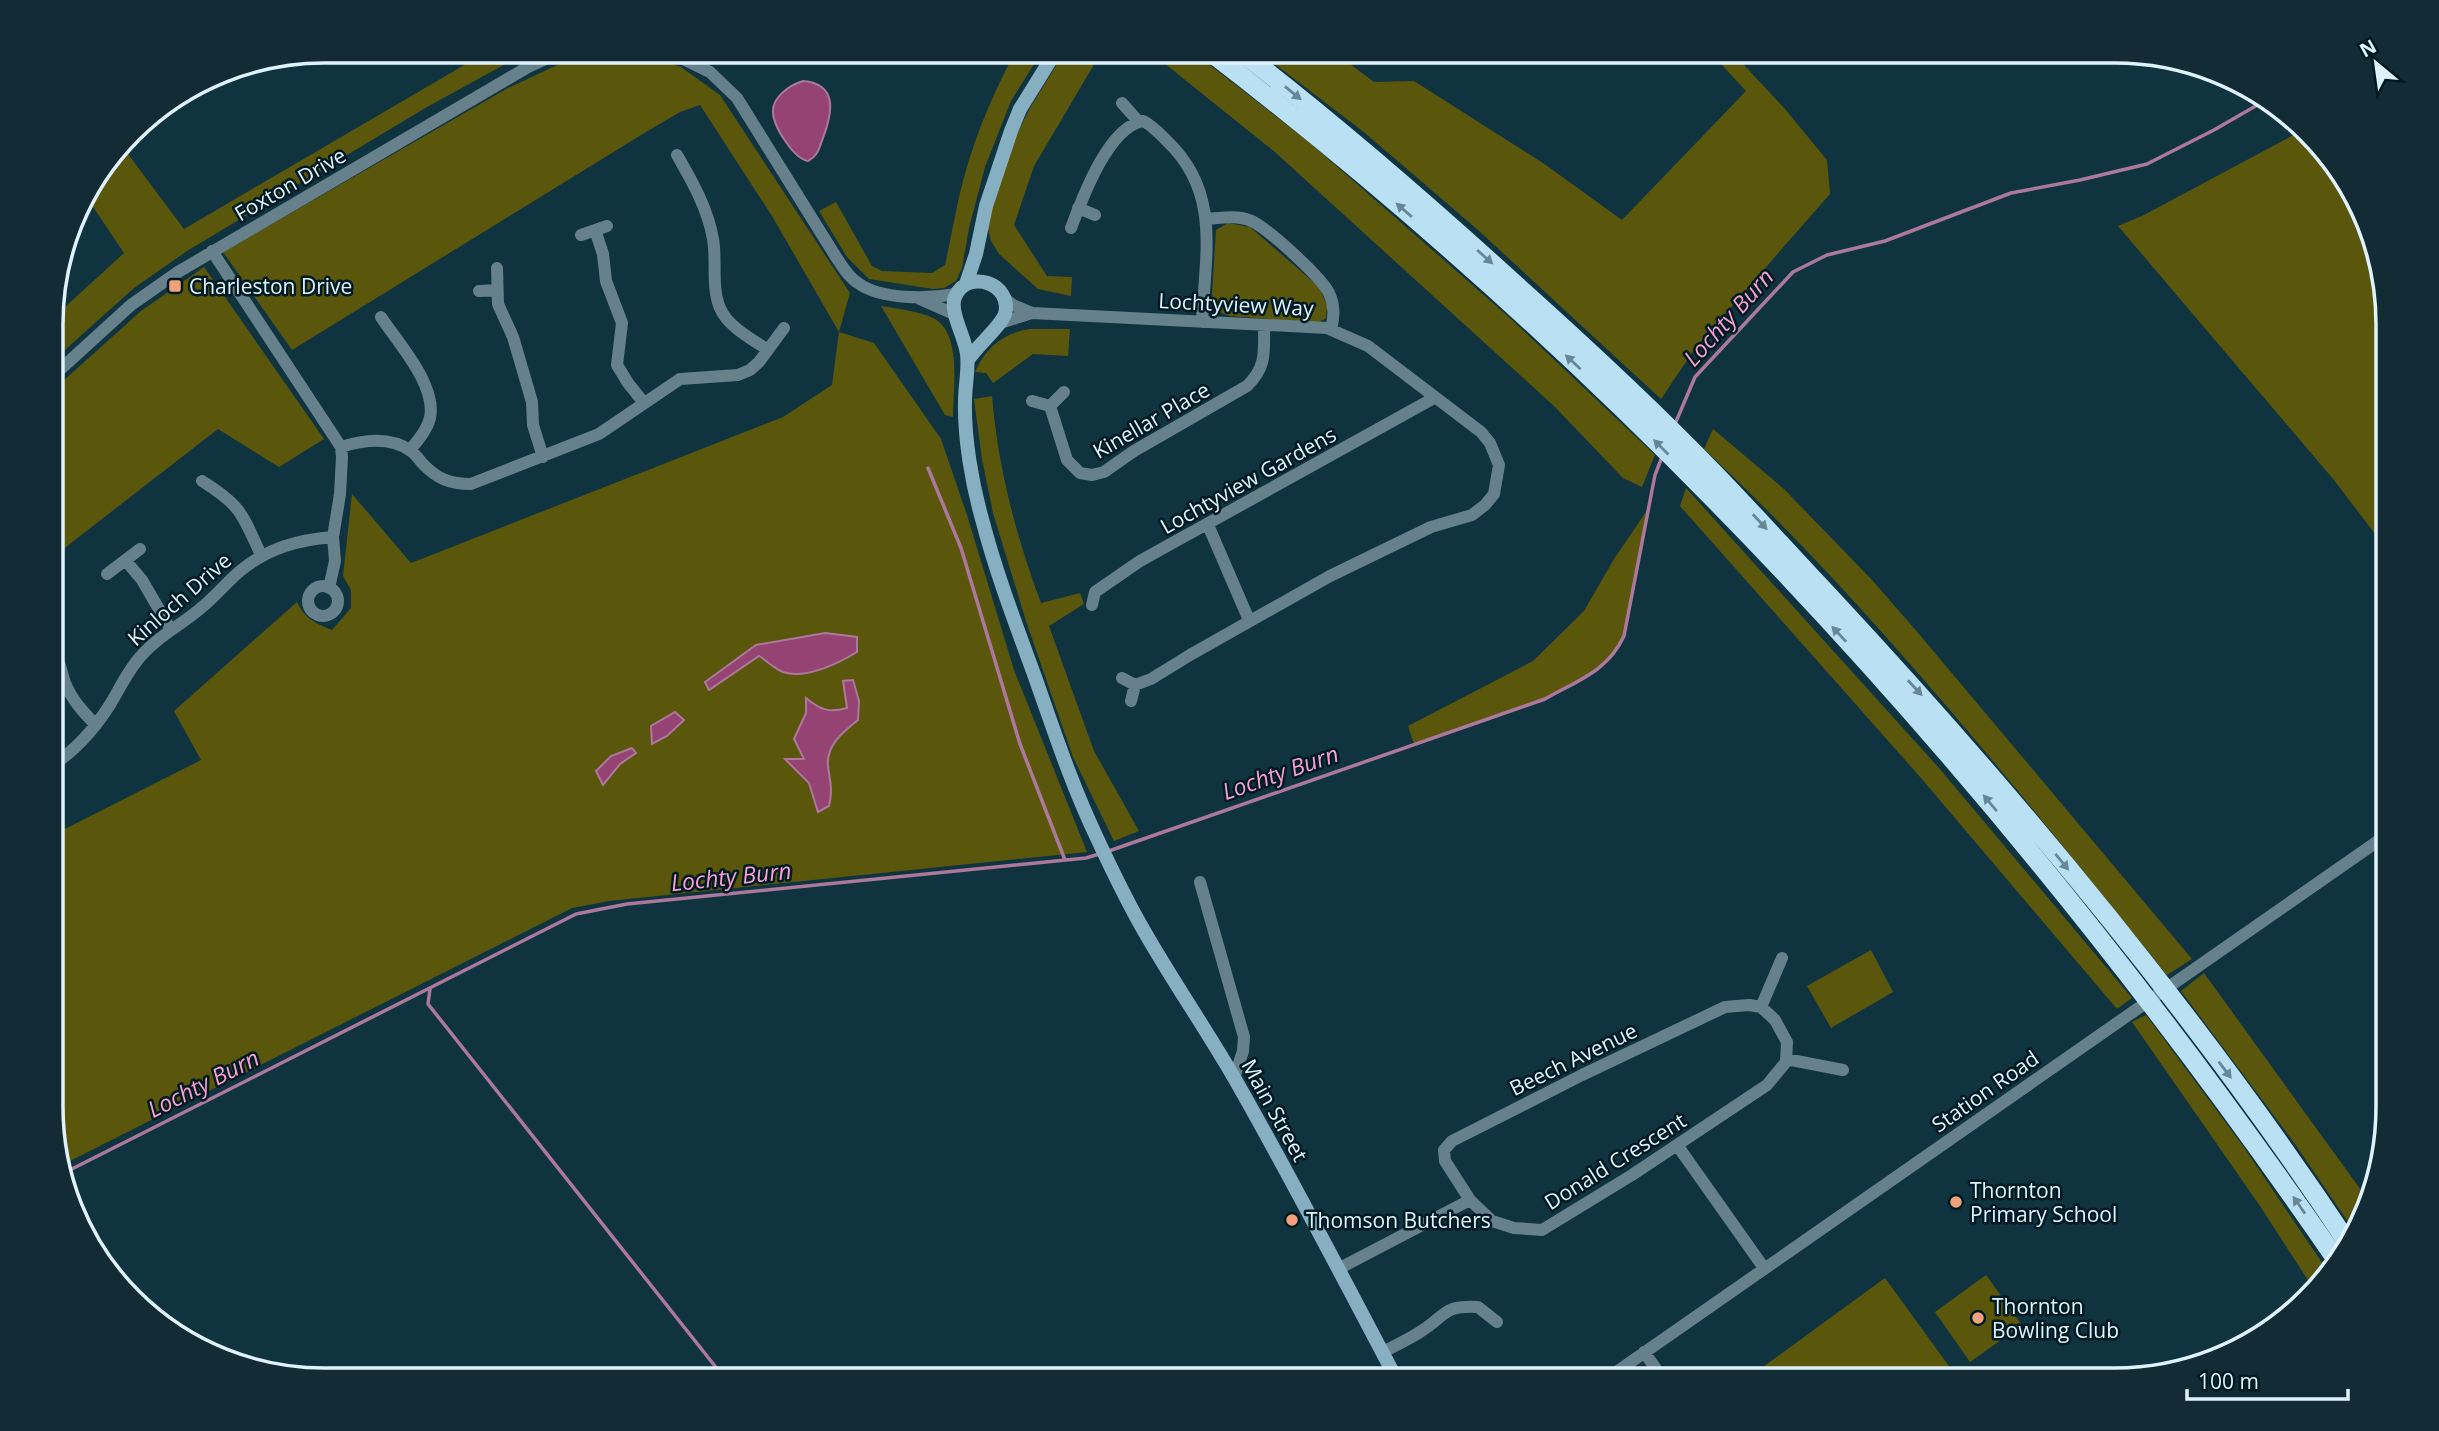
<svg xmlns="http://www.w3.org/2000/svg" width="2439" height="1431" font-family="'Open Sans',sans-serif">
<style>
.green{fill:#5a570d}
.water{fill:#954372;stroke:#ac789b;stroke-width:2}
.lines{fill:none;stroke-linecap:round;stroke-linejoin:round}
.stream{stroke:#ac789b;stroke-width:3.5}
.minor{stroke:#67818c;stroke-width:12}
.secondary{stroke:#86b0c2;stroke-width:14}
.trunk{stroke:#bae1f3;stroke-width:19}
.oneway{fill:#668796}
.poi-dot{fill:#f1a27b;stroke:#001a24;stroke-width:2.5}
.labels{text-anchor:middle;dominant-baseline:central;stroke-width:5;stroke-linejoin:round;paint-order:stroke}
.street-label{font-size:21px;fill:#e0f3fc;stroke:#001a24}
.poi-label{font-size:21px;fill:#e0f3fc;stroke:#001a24;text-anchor:start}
.water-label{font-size:23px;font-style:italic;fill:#fa9fcf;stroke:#001a24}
.rim{fill:none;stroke:#e0f3fc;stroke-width:3.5}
</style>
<rect width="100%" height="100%" fill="#103340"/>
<path class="green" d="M 465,51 L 529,51 L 427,107 L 187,251 L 134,288 L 57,357 L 53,357 L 53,318 L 124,253 L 85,195 L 122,146 L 184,229 L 466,64 L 460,54 Z
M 1016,51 L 1042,51 L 1011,101 L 985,167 L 969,228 L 962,268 L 956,281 L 944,288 L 933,289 L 869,279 L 847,257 L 819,211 L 836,202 L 872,266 L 882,271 L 932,273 L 945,265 C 952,234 957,201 966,170 C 978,129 995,89 1016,51 Z
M 1065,51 L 1102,51 L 1034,166 L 1014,225 L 1047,276 L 1072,277 L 1071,296 L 1038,289 L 999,254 L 991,241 L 987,225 L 1007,155 L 1030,108 Z
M 1149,51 L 1192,51 L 1309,142 L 1510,318 L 1655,455 L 1642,487 L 1623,478 L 1554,406 L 1276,153 Z
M 1258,51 L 1333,51 L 1374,82 L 1414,81 L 1543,163 L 1622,220 L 1746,91 L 1709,51 L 1731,51 L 1785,109 L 1827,160 L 1830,194 L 1696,347 L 1661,399 L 1478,230 L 1365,133 Z
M 624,52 L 651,57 L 681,67 L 720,95 L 850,293 L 839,332 L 874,343 L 941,439 L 967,515 L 1014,670 L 1087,852 L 609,901 L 572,908 L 62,1165 L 53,1142 L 53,835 L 201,760 L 174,711 L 297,602 C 304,618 316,624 332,630 L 351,608 L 351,590 L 343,576 L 352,494 L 411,563 L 783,417 L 832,385 L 839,332 L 772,216 L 700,105 L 680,112 L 641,135 L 292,350 L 223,252 L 508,88 L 566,61 Z
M 2299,132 L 2342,173 L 2374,237 L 2388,306 L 2388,551 L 2334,480 L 2118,226 L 2144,215 Z
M 1228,223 L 1250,227 L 1319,287 L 1327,305 L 1326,318 L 1318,323 L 1230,316 L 1215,311 L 1212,294 L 1216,230 Z
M 204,267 L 324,439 L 279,467 L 218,429 L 53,557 L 53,390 L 141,311 Z
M 881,306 C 898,309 920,311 935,319 C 962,335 953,390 953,417 L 945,415 Z
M 1030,329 L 1070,329 L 1068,356 L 1033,354 L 993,383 L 986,373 L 975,372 C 986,347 1003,333 1030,329 Z
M 992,396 C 998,468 1016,536 1041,603 L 1080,593 L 1084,604 L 1049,626 L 1094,751 L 1139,831 L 1114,841 L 1073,757 L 1026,621 L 993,513 L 982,459 L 974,399 Z
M 1713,429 L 1784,489 L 1872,580 L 1919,634 L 2192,959 L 2167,975 C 2021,794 1875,609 1704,449 Z
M 1686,488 L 1939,768 L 2132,998 L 2117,1009 L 1921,778 L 1680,506 Z
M 1648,509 L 1624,636 L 1615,654 L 1602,667 L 1545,699 L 1414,744 L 1408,726 L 1533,661 L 1584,611 L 1614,559 Z
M 1871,950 L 1893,992 L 1831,1028 L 1807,986 Z
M 2204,973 L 2366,1197 L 2355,1232 L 2295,1144 L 2181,991 Z
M 2146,1015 L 2243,1146 L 2329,1273 L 2315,1291 L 2260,1206 L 2132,1022 Z
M 1986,1275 L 2022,1325 L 1970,1362 L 1935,1312 Z
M 1885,1278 L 1959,1380 L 1745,1380 Z"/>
<path class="water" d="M 803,81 C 839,84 832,114 823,138 C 819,148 818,156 808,161 C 794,159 773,126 773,112 C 772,97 790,85 803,81 Z
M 825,633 L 857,637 L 857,652 C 839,663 805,680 783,672 C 775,669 767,661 759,656 L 709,690 L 705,682 L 756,645 Z
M 853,680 L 859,701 L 858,720 C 844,731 826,745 828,766 C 830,781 833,791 829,806 L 818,812 L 809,783 L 785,759 L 804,759 L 794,739 L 806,713 L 806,698 C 820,710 830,713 847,708 L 843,681 Z
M 675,712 L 684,720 L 667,736 L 652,744 L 651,726 Z
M 632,748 L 636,753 L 620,764 L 603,785 L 596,771 L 611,756 Z"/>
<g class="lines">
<path class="stream" d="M 1675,424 L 1695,377 L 1793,272 L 1827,255 L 1885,241 L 2011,193 L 2080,180 L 2147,164 L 2214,130 L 2266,100
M 928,468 L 961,548 L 1020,744 L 1065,860
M 1106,852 L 1545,699 C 1578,680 1607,672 1624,636 L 1655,475 L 1662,457
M 430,989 L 428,1004 L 726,1380
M 64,1173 L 576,914 L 627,904 L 1086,858 L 1099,854"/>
<path class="minor" d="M 667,51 L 710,72 L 737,98 L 836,257 C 843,267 848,277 858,283 C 881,300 928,299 956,294
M 1122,103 L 1138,121
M 677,155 C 692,181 708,209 713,239 C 717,261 711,287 720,308 C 728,327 752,339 768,350
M 1078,208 L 1095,215
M 1206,219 C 1220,218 1236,215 1249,220 C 1266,226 1321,277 1329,293 C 1335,306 1334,316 1331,330
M 1071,228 C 1082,199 1108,127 1143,121 C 1152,125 1160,134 1168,142 C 1221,193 1205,255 1202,322
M 595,230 L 603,254 L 606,281 L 622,323 L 617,365 L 628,383 L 644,403
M 581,235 L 607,226
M 212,251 L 341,447 L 342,457 L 340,494 L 333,537 L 335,561 L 329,588
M 497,268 L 498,304 L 513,337 L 532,402 L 533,425 L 543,457
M 479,291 L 497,290
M 1004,298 L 1013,305 L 1032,313
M 920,299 L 954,314
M 381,317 C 398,343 437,385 430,418 C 427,430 418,440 410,450
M 1000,323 L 1032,313 L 1327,328 L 1368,346 L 1481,432 L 1490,443 L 1499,465 L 1494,494 L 1485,505 L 1472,515 L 1431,527 L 1330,576 L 1190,655 L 1151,679 L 1135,685 L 1122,678
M 53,376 L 131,305 L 178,272 L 528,67 L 563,51
M 1032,401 L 1050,406 L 1064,392
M 1050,406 L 1067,460 L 1080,473 L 1092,475 L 1104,472 L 1134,451 L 1247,386 C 1267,367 1264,351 1264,325
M 341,447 C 363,440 390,436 411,451 C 415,454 419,459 422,463 C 437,479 450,484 471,484 L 599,434 L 680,379 L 738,375 L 750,370 L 759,362 L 784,328
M 202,481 C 242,506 242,514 261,555
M 1208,525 L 1249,620
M 126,561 L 142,580 L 171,630
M 107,574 L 140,549
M308 601a15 15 0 1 1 30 0a15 15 0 1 1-30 0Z
M 1092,605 L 1095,592 L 1140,561 L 1434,398
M 53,650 C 60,660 61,671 65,683 C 72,700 83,712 96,725
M 1131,701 L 1135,685
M 53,765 C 77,749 96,727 111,703 C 119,689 126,675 136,662 C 154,638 179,627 201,608 C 215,597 226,583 240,571 C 268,548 297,540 333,537
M 1200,882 L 1244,1037 L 1243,1051 L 1234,1078
M 1749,1005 L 1761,1007 L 1775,1020 L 1787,1042 L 1786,1062 L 1767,1085 L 1632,1175 L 1542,1230 L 1514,1228 L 1492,1221 L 1470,1200 L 1445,1161 L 1444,1150 L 1452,1141 L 1582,1075 L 1725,1007 Z
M 1761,1007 L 1782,958
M 1786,1059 L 1843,1070
M 1677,1145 L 1764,1268
M 1338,1269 L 1470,1200
M 1383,1352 C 1396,1345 1410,1339 1423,1330 C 1446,1315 1444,1305 1478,1307 L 1497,1322
M 1644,1352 L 1664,1380
M 1605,1380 L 2388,834"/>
<path class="secondary" d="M 966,284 L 976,254 L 986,206 L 1011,131 L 1020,109 L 1056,51
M 968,360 C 977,346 1001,326 1005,314 C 1013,283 967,268 955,297 C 949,311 965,337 967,354 C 969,369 965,386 965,401 C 964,437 972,484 982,519 C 996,573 1016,625 1035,677 C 1054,731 1072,786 1097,838 C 1110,866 1124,895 1139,922 C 1169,976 1205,1027 1236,1081 C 1292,1179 1344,1280 1397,1380"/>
<path class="trunk" d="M 1209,51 C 1649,389 2024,805 2338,1262
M 1240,51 C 1335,124 1427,204 1516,285 C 1583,345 1650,407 1713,472 C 1753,513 1791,556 1831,598 C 2019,800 2197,1015 2350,1246"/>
</g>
<defs><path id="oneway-solid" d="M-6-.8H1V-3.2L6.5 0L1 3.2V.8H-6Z" transform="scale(1.75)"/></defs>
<g class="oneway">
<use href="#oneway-solid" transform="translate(1293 93) rotate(39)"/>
<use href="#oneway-solid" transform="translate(1404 210) rotate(-139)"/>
<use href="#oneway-solid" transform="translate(1485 257) rotate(42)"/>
<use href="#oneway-solid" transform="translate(1573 362) rotate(-137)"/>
<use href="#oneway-solid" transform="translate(1661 447) rotate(-135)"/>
<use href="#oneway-solid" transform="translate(1760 522) rotate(47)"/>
<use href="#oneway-solid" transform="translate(1839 634) rotate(-133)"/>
<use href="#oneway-solid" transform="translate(1915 688) rotate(47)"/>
<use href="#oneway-solid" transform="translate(1990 803) rotate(-130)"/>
<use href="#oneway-solid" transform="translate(2062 862) rotate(51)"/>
<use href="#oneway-solid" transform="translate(2225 1070) rotate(53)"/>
<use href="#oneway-solid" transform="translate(2299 1205) rotate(-125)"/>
</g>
<g class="poi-dot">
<rect x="168" y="279" width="14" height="14" rx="3.5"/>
<circle cx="1956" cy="1202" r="7"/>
<circle cx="1292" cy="1220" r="7"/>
<circle cx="1978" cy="1318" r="7"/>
</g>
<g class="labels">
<g class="street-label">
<text transform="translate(290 184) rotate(-30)">Foxton Drive</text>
<text transform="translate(1236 304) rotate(3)">Lochtyview Way</text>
<text transform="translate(1151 420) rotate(-30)">Kinellar Place</text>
<text transform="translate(1248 480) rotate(-29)">Lochtyview Gardens</text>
<text transform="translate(179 599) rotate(-41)">Kinloch Drive</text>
<text transform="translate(1573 1059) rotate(-26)">Beech Avenue</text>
<text transform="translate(1985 1091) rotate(-35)">Station Road</text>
<text transform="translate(1275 1110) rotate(61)">Main Street</text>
<text transform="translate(1615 1161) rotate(-32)">Donald Crescent</text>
</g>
<g class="poi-label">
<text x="189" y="286">Charleston Drive</text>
<text x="1970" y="1190">Thornton<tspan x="1970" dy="24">Primary School</tspan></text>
<text x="1306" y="1220">Thomson Butchers</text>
<text x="1992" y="1306">Thornton<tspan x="1992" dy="24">Bowling Club</tspan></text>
</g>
<g class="water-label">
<text transform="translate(1728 317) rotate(-48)">Lochty Burn</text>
<text transform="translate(1280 772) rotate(-19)">Lochty Burn</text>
<text transform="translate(731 876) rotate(-6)">Lochty Burn</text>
<text transform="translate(203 1083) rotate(-27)">Lochty Burn</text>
</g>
</g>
<path d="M0 0H2439V1431H0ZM324 63H2115A261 261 0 0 1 2376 324V1107A261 261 0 0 1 2115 1368H324A261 261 0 0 1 63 1107V324A261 261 0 0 1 324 63Z" fill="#122b35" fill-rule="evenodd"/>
<path class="rim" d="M324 63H2115A261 261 0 0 1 2376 324V1107A261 261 0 0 1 2115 1368H324A261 261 0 0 1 63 1107V324A261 261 0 0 1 324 63Z"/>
<g transform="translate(2376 63) rotate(331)" stroke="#001a24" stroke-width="5" paint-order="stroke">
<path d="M0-5L12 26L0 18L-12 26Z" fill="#e0f3fc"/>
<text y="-10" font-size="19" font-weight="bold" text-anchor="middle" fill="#e0f3fc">N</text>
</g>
<path d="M2187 1389v10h161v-10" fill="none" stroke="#e0f3fc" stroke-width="3.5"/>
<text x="2198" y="1389" font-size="21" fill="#e0f3fc" stroke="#001a24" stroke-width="5" paint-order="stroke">100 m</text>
</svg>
